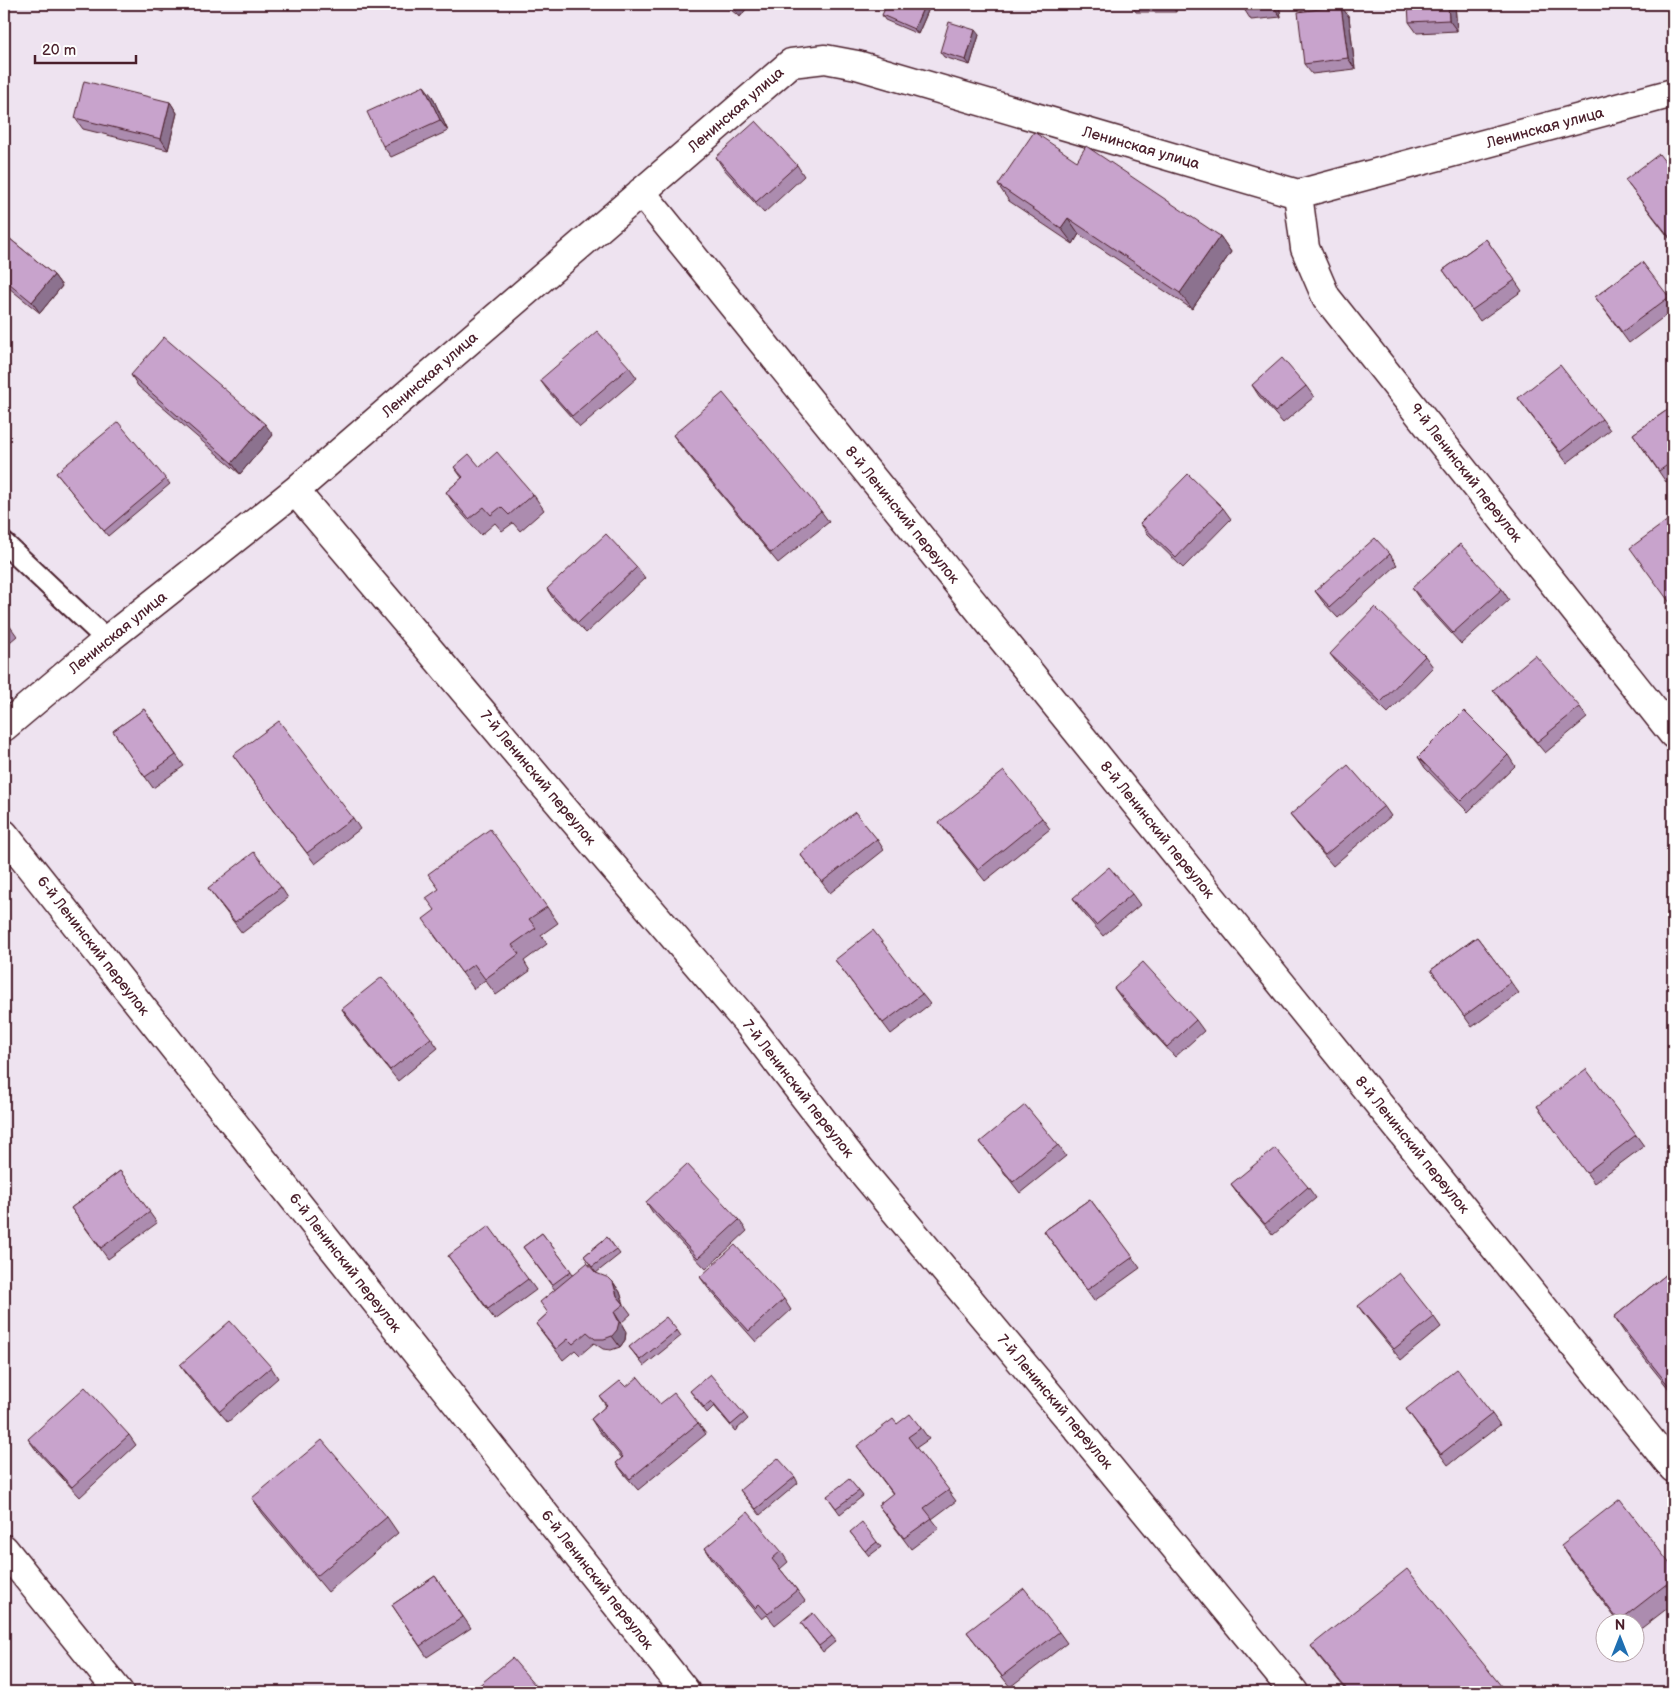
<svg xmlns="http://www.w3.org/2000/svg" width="1677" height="1696" font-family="'Balsamiq Sans',sans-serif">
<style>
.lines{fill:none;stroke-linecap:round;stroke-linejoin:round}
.service-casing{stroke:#4a1f2b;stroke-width:24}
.minor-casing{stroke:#4a1f2b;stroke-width:31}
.service{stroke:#fff;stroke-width:20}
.minor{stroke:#fff;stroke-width:28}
.wall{fill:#ac8caf;stroke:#4a1f2b}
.shaded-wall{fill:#8c728f;stroke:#4a1f2b}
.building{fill:#c8a3cc;stroke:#4a1f2b}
.labels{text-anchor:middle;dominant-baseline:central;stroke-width:4.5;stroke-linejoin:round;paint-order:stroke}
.street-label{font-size:15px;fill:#4a1f2b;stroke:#fff}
</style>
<rect width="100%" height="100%" fill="#eee3f0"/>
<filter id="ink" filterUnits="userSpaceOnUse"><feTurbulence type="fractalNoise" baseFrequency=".02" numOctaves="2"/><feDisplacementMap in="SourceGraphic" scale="10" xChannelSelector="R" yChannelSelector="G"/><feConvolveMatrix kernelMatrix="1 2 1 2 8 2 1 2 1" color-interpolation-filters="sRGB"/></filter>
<g filter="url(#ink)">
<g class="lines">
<g class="service-casing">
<path id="service" d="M 4,543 L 107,640"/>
</g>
<g class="minor-casing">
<path id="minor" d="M 641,192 L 1673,1468
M 1298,194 L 1305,248 L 1326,297 L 1673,734
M 295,491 L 593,843 L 746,1021 L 860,1169 L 1076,1427 L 1294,1692
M 4,727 L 107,640 L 295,491 L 791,63 L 825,59 L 857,65 L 1298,194 L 1673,93
M 4,834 L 686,1692
M 4,1549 L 119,1692"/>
</g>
<use href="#service" class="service"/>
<use href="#minor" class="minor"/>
</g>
<path class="wall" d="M 141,4 L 166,4 L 163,12 Z
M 723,4 L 750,4 L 740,17 Z
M 1131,4 L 1176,4 L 1176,12 L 1136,12 Z
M 1243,4 L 1279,4 L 1281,17 L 1251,20 L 1244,9 Z
M 1455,4 L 1457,31 L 1417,33 L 1409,22 Z
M 924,6 L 928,11 L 918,34 L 885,20 L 882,15 Z
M 1341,6 L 1349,17 L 1355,69 L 1312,74 L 1304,64 Z
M 979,35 L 970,65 L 944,57 L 940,52 Z
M 432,96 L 448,131 L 391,157 L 383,146 Z
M 170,102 L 177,113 L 168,150 L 83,129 L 75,118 Z
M 716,157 L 797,165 L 804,176 L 764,213 L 723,168 Z
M 1077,161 L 1220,236 L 1231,252 L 1192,309 L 1079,234 L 1073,244 L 1009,201 L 998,185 Z
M 1673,172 L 1673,243 L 1625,180 Z
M 4,234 L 54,275 L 62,286 L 40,313 L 4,284 Z
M 1486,239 L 1522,291 L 1480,321 L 1443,270 Z
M 1642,262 L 1673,304 L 1673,310 L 1629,343 L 1595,297 Z
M 629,367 L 637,378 L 580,427 L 548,391 L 540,380 Z
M 131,375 L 273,435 L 240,474 L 138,386 Z
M 1252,385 L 1306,386 L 1314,397 L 1283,423 L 1259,396 Z
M 1518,398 L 1602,419 L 1610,430 L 1567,463 Z
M 1673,406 L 1673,477 L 1666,482 L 1633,434 Z
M 673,435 L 821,511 L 829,522 L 778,563 L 680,445 Z
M 454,467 L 480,467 L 533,494 L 544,510 L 520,531 L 513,523 L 502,531 L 495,523 L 481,535 L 457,508 L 446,492 L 462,478 Z
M 56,473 L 166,479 L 170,484 L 108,536 Z
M 1223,508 L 1231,519 L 1183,568 L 1148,534 L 1140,523 Z
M 1390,554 L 1397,565 L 1338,618 L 1323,602 L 1315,591 Z
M 637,567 L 645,578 L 586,633 L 554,600 L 547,589 Z
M 1412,588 L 1502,589 L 1509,600 L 1461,644 L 1419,598 Z
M 4,618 L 17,636 L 4,647 Z
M 1330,654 L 1425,656 L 1433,667 L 1388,713 L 1338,664 Z
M 1493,690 L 1580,707 L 1587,718 L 1545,753 L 1501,701 Z
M 144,709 L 184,766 L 153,788 L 113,731 Z
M 233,755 L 353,818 L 360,829 L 315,864 Z
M 1508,755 L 1515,766 L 1468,812 L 1425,768 L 1418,757 Z
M 1384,806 L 1391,816 L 1333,866 L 1298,825 L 1290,815 Z
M 1042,818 L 1050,829 L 985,881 L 947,833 L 939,822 Z
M 877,839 L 884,850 L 830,893 L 800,854 Z
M 281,887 L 288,898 L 242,933 L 208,888 Z
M 1132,894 L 1140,905 L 1103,936 L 1080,909 L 1073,898 Z
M 547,907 L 558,923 L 541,935 L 547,944 L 524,961 L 530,971 L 496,995 L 485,980 L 474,989 L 434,935 Z
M 1477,937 L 1519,993 L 1472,1027 L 1431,970 Z
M 835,960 L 922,994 L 930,1004 L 891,1034 Z
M 1114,988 L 1196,1020 L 1204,1031 L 1175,1057 L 1122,999 Z
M 342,1009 L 431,1038 L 438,1048 L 398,1081 L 349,1020 Z
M 1537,1106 L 1636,1135 L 1644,1146 L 1594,1183 Z
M 980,1142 L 1058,1145 L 1066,1156 L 1020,1193 L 988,1152 Z
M 120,1171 L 157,1223 L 108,1259 L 71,1208 Z
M 1231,1184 L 1308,1187 L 1316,1198 L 1273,1235 L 1239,1195 Z
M 1090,1199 L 1140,1268 L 1094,1301 L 1044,1231 Z
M 646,1202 L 739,1220 L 747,1231 L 706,1269 L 653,1213 Z
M 542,1233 L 573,1274 L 596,1273 L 613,1282 L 620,1292 L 623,1303 L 631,1314 L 621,1323 L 626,1332 L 625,1340 L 620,1347 L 611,1350 L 603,1349 L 594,1343 L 580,1355 L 575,1350 L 563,1360 L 536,1324 L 548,1313 L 555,1290 L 523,1247 Z
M 607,1237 L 620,1254 L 596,1273 L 584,1256 Z
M 448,1256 L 528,1279 L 536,1290 L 495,1320 Z
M 1673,1269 L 1673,1394 L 1628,1338 L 1614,1317 Z
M 700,1277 L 784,1299 L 791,1310 L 756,1342 L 708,1288 Z
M 1358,1306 L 1434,1317 L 1441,1327 L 1401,1360 L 1366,1317 Z
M 677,1330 L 681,1336 L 644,1366 L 629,1347 Z
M 180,1365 L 271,1367 L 278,1378 L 228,1422 L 188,1376 Z
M 626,1387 L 698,1423 L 706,1434 L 638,1490 L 624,1474 L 616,1463 L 622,1458 L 598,1430 L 591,1419 L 606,1406 L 600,1397 Z
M 690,1391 L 744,1414 L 748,1419 L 735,1431 L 714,1406 L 707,1413 Z
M 1406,1409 L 1492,1414 L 1500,1425 L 1448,1465 Z
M 897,1424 L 921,1428 L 929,1439 L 916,1448 L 956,1501 L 932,1519 L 939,1528 L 911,1549 L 878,1505 L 893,1494 L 857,1446 Z
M 129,1435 L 136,1445 L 80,1497 L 36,1450 L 28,1439 Z
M 795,1477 L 798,1483 L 760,1515 L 740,1490 Z
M 859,1491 L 863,1496 L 840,1514 L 827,1496 Z
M 252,1498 L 387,1517 L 398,1533 L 328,1592 L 263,1514 Z
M 850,1532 L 877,1542 L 881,1547 L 869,1556 Z
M 1561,1545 L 1673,1568 L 1673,1604 L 1634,1634 L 1634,1624 L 1620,1624 L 1572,1561 Z
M 705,1548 L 781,1551 L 788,1562 L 780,1569 L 797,1590 L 805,1601 L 775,1625 L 767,1615 L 762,1619 L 712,1559 Z
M 435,1576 L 471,1628 L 427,1657 L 392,1605 Z
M 801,1623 L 832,1636 L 836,1641 L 823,1652 Z
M 967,1632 L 1059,1632 L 1067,1643 L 1010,1687 Z
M 1311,1646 L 1506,1692 L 1348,1692 L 1319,1657 Z"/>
<path class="shaded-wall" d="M 157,4 L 166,4 L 163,12 Z
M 734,4 L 750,4 L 740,17 L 732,6 Z
M 1170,4 L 1176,4 L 1176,12 Z
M 1273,4 L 1279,4 L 1281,17 L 1273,6 Z
M 1448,4 L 1455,4 L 1457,31 L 1449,20 Z
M 924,6 L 928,11 L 918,34 L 914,29 Z
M 1341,6 L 1349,17 L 1355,69 L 1348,58 Z
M 975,30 L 979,35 L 970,65 L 966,60 Z
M 424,86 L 432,96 L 448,131 L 440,120 Z
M 170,102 L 177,113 L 168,150 L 161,139 Z
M 1068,218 L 1079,234 L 1073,244 L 1061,228 Z
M 1220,236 L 1231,252 L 1192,309 L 1180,293 Z
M 54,275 L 62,286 L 40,313 L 32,302 Z
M 4,403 L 9,410 L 4,416 Z
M 265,424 L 273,435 L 240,474 L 232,463 Z
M 613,1282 L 620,1292 L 624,1304 L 617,1296 Z
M 614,1312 L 621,1323 L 626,1332 L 625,1340 L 620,1347 L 612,1336 Z"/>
<path class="building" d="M 887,4 L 920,4 L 924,6 L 914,29 L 882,15 Z
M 1243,4 L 1273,4 L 1273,6 L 1244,9 Z
M 1408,4 L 1448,4 L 1449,20 L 1409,22 Z
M 1341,6 L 1348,58 L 1304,64 L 1298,12 Z
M 949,22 L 975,30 L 966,60 L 940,52 Z
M 84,81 L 170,102 L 161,139 L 75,118 Z
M 424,86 L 440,120 L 383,146 L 367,112 Z
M 756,121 L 797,165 L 756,202 L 716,157 Z
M 1034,132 L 1077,161 L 1086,146 L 1220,236 L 1180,293 L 1068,218 L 1061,228 L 998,185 Z
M 1659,154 L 1673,172 L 1673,237 L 1671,239 L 1625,180 Z
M 4,234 L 54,275 L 32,302 L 4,279 Z
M 1486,239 L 1515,280 L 1472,310 L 1443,270 Z
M 1642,262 L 1669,297 L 1622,332 L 1595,297 Z
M 597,331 L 629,367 L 572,416 L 540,380 Z
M 164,337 L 265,424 L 232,463 L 131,375 Z
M 1282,358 L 1306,386 L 1275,412 L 1252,385 Z
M 1560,365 L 1602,419 L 1560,452 L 1518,398 Z
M 723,393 L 821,511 L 771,553 L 673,435 Z
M 1673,406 L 1673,461 L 1659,471 L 1633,434 Z
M 118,422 L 166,479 L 104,531 L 56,473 Z
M 497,452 L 533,494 L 509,515 L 501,507 L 491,515 L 484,507 L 469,519 L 446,492 L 463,477 L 454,467 L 469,454 L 480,467 Z
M 1188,474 L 1223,508 L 1176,558 L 1140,523 Z
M 1668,520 L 1673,527 L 1673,607 L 1630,548 Z
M 606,534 L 637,567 L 578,623 L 547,589 Z
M 1375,538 L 1390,554 L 1330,607 L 1315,591 Z
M 1460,544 L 1502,589 L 1453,633 L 1412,588 Z
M 1375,607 L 1425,656 L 1381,702 L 1330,654 Z
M 1535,655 L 1580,707 L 1537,742 L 1493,690 Z
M 144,709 L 176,755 L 145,777 L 113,731 Z
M 1464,711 L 1508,755 L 1461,801 L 1418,757 Z
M 279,721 L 353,818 L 307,853 L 233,755 Z
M 1348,765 L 1384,806 L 1325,855 L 1290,815 Z
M 1004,771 L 1042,818 L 978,870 L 939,822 Z
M 855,812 L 877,839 L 822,882 L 800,854 Z
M 490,829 L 547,907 L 529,919 L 536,928 L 512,945 L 519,954 L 485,979 L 474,964 L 462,973 L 423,919 L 435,910 L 426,898 L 439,889 L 428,874 Z
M 254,852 L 281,887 L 235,922 L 208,888 Z
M 1109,867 L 1132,894 L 1096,925 L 1073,898 Z
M 873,930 L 922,994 L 883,1023 L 835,960 Z
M 1477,937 L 1511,982 L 1464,1016 L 1431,970 Z
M 1143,962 L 1196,1020 L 1167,1047 L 1114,988 Z
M 382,977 L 431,1038 L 390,1070 L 342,1009 Z
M 1586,1069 L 1636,1135 L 1586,1173 L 1537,1106 Z
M 1025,1105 L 1058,1145 L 1013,1182 L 980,1142 Z
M 1275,1148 L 1308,1187 L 1265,1224 L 1231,1184 Z
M 687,1164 L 739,1220 L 698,1258 L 646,1202 Z
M 120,1171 L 150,1212 L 101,1248 L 71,1208 Z
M 1090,1199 L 1133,1257 L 1087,1290 L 1044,1231 Z
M 489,1226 L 528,1279 L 488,1309 L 448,1256 Z
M 542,1233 L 571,1271 L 552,1285 L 523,1247 Z
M 607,1237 L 616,1249 L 592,1267 L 584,1256 Z
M 735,1245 L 784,1299 L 749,1331 L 700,1277 Z
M 587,1263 L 596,1273 L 609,1278 L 613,1282 L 617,1296 L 624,1304 L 614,1312 L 619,1322 L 617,1330 L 612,1336 L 604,1339 L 595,1339 L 587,1332 L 573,1344 L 568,1339 L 556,1349 L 536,1324 L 548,1313 L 540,1302 Z
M 1673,1269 L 1673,1391 L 1614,1317 Z
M 1399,1273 L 1434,1317 L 1394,1349 L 1358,1306 Z
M 666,1317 L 677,1330 L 640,1360 L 629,1347 Z
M 230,1321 L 271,1367 L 220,1411 L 180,1365 Z
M 1457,1369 L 1492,1414 L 1441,1454 L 1406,1409 Z
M 710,1374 L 744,1414 L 731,1425 L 711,1401 L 704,1407 L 690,1391 Z
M 638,1377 L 660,1404 L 674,1393 L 698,1423 L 630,1479 L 616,1463 L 623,1457 L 591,1419 L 607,1405 L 600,1397 L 620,1381 L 626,1387 Z
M 85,1387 L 129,1435 L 72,1487 L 28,1439 Z
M 910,1414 L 921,1428 L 908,1437 L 949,1490 L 924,1508 L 932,1518 L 904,1538 L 878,1505 L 893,1493 L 857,1446 L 893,1419 L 897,1424 Z
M 322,1440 L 387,1517 L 317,1576 L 252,1498 Z
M 778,1458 L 795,1477 L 756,1509 L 740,1490 Z
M 849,1479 L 859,1491 L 836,1508 L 827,1496 Z
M 1620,1499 L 1673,1568 L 1673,1579 L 1619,1621 L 1561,1545 Z
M 748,1512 L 781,1551 L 772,1559 L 797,1590 L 768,1614 L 759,1604 L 755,1608 L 705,1548 Z
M 862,1522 L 877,1542 L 865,1551 L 850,1532 Z
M 1407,1569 L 1506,1692 L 1349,1692 L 1311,1646 Z
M 435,1576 L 463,1617 L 420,1646 L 392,1605 Z
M 1024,1588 L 1059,1632 L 1002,1676 L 967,1632 Z
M 813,1613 L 832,1636 L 819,1646 L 801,1623 Z
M 512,1658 L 541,1692 L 471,1692 Z"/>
</g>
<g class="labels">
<g class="street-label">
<text transform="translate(736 110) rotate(-41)">Ленинская улица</text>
<text transform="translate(1545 128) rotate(-15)">Ленинская улица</text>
<text transform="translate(1141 148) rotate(16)">Ленинская улица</text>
<text transform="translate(430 375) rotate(-41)">Ленинская улица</text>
<text transform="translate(1466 473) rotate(52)">9-й Ленинский переулок</text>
<text transform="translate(902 515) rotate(51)">8-й Ленинский переулок</text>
<text transform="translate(118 633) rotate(-39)">Ленинская улица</text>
<text transform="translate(538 778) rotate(50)">7-й Ленинский переулок</text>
<text transform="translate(1157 830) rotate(51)">8-й Ленинский переулок</text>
<text transform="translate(93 946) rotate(52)">6-й Ленинский переулок</text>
<text transform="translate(798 1089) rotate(52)">7-й Ленинский переулок</text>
<text transform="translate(1412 1145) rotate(51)">8-й Ленинский переулок</text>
<text transform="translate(345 1263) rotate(52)">6-й Ленинский переулок</text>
<text transform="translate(1055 1402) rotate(50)">7-й Ленинский переулок</text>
<text transform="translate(597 1580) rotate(52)">6-й Ленинский переулок</text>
</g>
</g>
<rect width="1677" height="1696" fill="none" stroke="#fff" stroke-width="20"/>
<rect x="10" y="10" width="1657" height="1676" fill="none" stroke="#4a1f2b" stroke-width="2" filter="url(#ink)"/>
<g transform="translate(1620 1638)"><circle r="24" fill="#ffffff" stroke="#b7a5aa"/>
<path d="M0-4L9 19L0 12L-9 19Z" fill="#1f6fb2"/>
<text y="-8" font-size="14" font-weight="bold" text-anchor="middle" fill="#4a1f2b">N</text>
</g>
<path d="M35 55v8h101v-8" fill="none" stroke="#4a1f2b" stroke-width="2.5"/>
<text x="42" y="55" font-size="15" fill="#4a1f2b" stroke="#ffffff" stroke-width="4" paint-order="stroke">20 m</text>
</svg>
